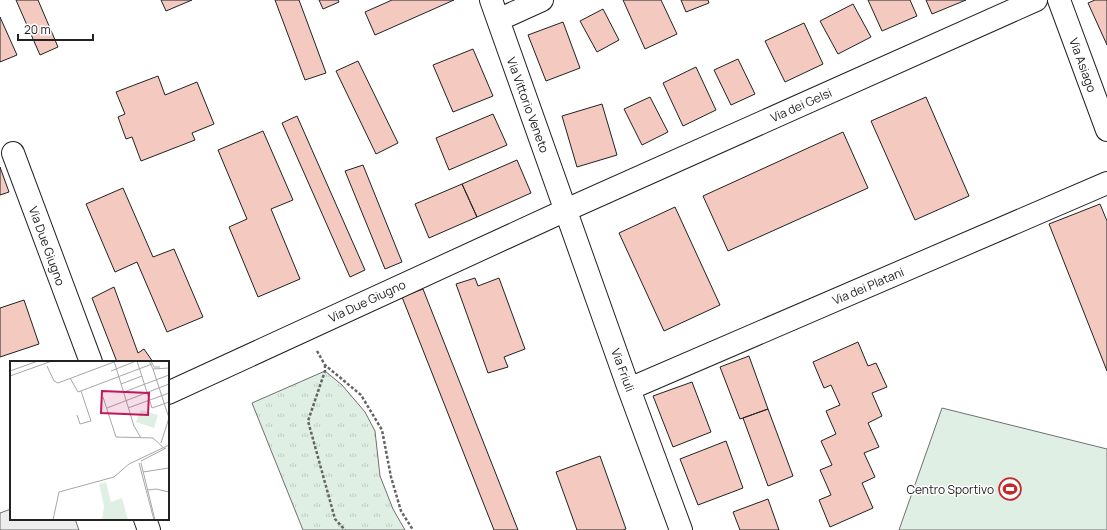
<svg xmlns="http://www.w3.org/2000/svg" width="1107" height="530" font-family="Manrope,sans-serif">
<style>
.park{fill:url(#park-tufts);stroke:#6f6f6f}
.pitch{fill:#e0efe3;stroke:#6f6f6f}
.parking{fill:#ededed;stroke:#6f6f6f}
.building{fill:#f3c9c0;stroke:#222}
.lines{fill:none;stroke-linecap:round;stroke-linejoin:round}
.minor-casing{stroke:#222;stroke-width:24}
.path{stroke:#646464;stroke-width:2.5;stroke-dasharray:3 2;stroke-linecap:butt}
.minor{stroke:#fff;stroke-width:22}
.labels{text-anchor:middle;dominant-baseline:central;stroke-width:3;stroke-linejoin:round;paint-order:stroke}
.street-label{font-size:12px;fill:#222;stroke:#fff}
.poi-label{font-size:12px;fill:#222;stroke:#fff;text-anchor:end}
.inset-road{fill:none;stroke:#a7a7a7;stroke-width:1}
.view{fill:#c2185b;fill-opacity:0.15;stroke:#c2185b;stroke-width:2}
.inset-edge{fill:none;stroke:#222;stroke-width:2}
</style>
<defs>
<pattern id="park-tufts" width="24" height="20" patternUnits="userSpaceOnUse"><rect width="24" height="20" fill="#e0efe3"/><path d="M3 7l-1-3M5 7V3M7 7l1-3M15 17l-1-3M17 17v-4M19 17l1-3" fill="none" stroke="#c0cdc2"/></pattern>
</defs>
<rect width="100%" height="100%" fill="#fff"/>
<path class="park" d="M 325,371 L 342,385 L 365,412 L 375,431 L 380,476 L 393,509 L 405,530 L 303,530 L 252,403 Z"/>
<path class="pitch" d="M 942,408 L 1107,449 L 1107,530 L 899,530 Z"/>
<path class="parking" d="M 11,509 L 11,519 L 75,519 L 79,530 L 0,530 L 0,513 Z"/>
<path class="building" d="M 16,0 L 38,0 L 58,47 L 40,55 Z
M 161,0 L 192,0 L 166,11 Z
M 275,0 L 299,0 L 326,73 L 305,80 Z
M 319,0 L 338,0 L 339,2 L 323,9 Z
M 392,0 L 454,0 L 375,35 L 365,12 Z
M 623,0 L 661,0 L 677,34 L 645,49 Z
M 681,0 L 708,0 L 709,3 L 686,12 Z
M 868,0 L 910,0 L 917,16 L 882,31 Z
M 926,0 L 966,0 L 932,14 Z
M 1095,0 L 1107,0 L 1107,45 L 1088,3 Z
M 853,4 L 871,37 L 838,54 L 820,21 Z
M 603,9 L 619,40 L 597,52 L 580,21 Z
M 0,17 L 17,55 L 0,62 Z
M 563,22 L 580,68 L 546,81 L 528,35 Z
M 804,23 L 823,64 L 785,82 L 765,41 Z
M 473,49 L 493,96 L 453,112 L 433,65 Z
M 738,59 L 755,94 L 731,105 L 714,70 Z
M 358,61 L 398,143 L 376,154 L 336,71 Z
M 696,67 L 716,110 L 683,126 L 663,83 Z
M 158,76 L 165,95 L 197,82 L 214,124 L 192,133 L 195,140 L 141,161 L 132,137 L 126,139 L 118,117 L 125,114 L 116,92 Z
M 650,97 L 668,132 L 642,145 L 624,109 Z
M 926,97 L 969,196 L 915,220 L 871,121 Z
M 602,104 L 617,155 L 577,167 L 562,116 Z
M 493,114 L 507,145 L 449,170 L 436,138 Z
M 297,116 L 365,270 L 350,277 L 282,123 Z
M 263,131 L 293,200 L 271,209 L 300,279 L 258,297 L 229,227 L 247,219 L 218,150 Z
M 843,132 L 868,188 L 728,251 L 703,196 Z
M 517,160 L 531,193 L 477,217 L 462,184 Z
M 363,165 L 402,262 L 385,269 L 345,171 Z
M 0,167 L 9,192 L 0,195 Z
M 462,184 L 477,217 L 429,238 L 415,204 Z
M 123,188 L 153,257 L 174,249 L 203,317 L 167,332 L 137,262 L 115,272 L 86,204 Z
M 1100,204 L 1107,221 L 1107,371 L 1049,224 Z
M 675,207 L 720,305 L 664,331 L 619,233 Z
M 475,278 L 478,286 L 499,278 L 525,349 L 504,357 L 508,367 L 488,373 L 456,284 Z
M 114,287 L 138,353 L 144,349 L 153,362 L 117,362 L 92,298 Z
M 423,289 L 518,530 L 494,530 L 402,297 Z
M 24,300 L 39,344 L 0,357 L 0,308 Z
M 858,342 L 868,366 L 876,363 L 887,387 L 872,393 L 882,416 L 868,423 L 879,447 L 864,453 L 875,477 L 862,483 L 873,508 L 830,527 L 819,500 L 831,495 L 820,470 L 832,465 L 821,441 L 836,434 L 826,411 L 840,405 L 831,385 L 824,388 L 813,362 Z
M 749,356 L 768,409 L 740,419 L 720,367 Z
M 692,382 L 711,432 L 673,447 L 653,396 Z
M 768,409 L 793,476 L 768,486 L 743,418 Z
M 726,441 L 743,488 L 698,505 L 680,459 Z
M 600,456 L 626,529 L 623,530 L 577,530 L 556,472 Z
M 768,499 L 779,530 L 740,530 L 733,512 Z"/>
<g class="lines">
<g class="minor-casing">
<path id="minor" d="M 491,0 L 629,389 L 681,530
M 1059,0 L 1107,130
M 498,20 L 542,0
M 13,153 L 91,362
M 629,389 L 1107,183
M 168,393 L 566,210 L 1036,0
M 145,519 L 149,530"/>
</g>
<path class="path" d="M 317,351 L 325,365 L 361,395 L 382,430 L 391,477 L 401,511 L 413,530
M 325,365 L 325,371 L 308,421 L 335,519 L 345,530"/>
<use href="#minor" class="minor"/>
</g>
<defs>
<g id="stadium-ring" transform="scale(1.15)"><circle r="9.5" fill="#fff" stroke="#c62828" stroke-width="1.5"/><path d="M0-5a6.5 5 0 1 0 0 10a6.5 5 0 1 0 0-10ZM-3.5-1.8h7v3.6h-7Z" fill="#c62828"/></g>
</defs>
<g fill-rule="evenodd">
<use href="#stadium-ring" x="1010" y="489"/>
</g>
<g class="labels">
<g class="street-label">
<text transform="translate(1083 65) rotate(70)">Via Asiago</text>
<text transform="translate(528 105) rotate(70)">Via Vittorio Veneto</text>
<text transform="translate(801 105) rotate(-24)">Via dei Gelsi</text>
<text transform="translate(47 246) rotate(70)">Via Due Giugno</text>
<text transform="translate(868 286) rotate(-23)">Via dei Platani</text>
<text transform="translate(367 301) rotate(-25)">Via Due Giugno</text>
<text transform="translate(623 370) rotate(70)">Via Friuli</text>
</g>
<g class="poi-label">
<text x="994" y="489">Centro Sportivo</text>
</g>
</g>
<g transform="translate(10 361)">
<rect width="159" height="159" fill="#fff"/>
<path d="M 96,121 L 101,141 L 112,137 L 118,159 L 92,159 L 94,145 L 89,123 Z" fill="#e0efe3"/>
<path d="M 131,49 L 148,54 L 144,67 L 126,61 Z" fill="#e0efe3"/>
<path class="inset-road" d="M 104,0 L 124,65 L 131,77M 127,0 L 142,47 L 159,41M 139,0 L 143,8 L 159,7M 141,0 L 144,6 L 150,6M 37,5 L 44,20 L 48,22 L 104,1M 143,8 L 159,57 L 151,82M 0,10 L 28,0M 101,10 L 126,0M 0,15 L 42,0M 60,17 L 68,31 L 142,3M 111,23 L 132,15M 114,31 L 159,14M 93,36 L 106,76 L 143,77 L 155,88M 97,47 L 159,23M 118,47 L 159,32M 67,54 L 70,63 L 81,60 L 71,30M 131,100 L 156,87M 129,102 L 144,159M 131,102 L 145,159M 133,111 L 159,107M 138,129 L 146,128 L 159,131M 43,159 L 49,131 L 104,116 L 119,103 L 159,84"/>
<path class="view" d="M 92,30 L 139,32 L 138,54 L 91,52 Z"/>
<rect width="159" height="159" class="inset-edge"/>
</g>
<path d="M18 34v6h75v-6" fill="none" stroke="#222222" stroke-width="2"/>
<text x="24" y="34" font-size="12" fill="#222222" stroke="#ffffff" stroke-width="3" paint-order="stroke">20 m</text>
</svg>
